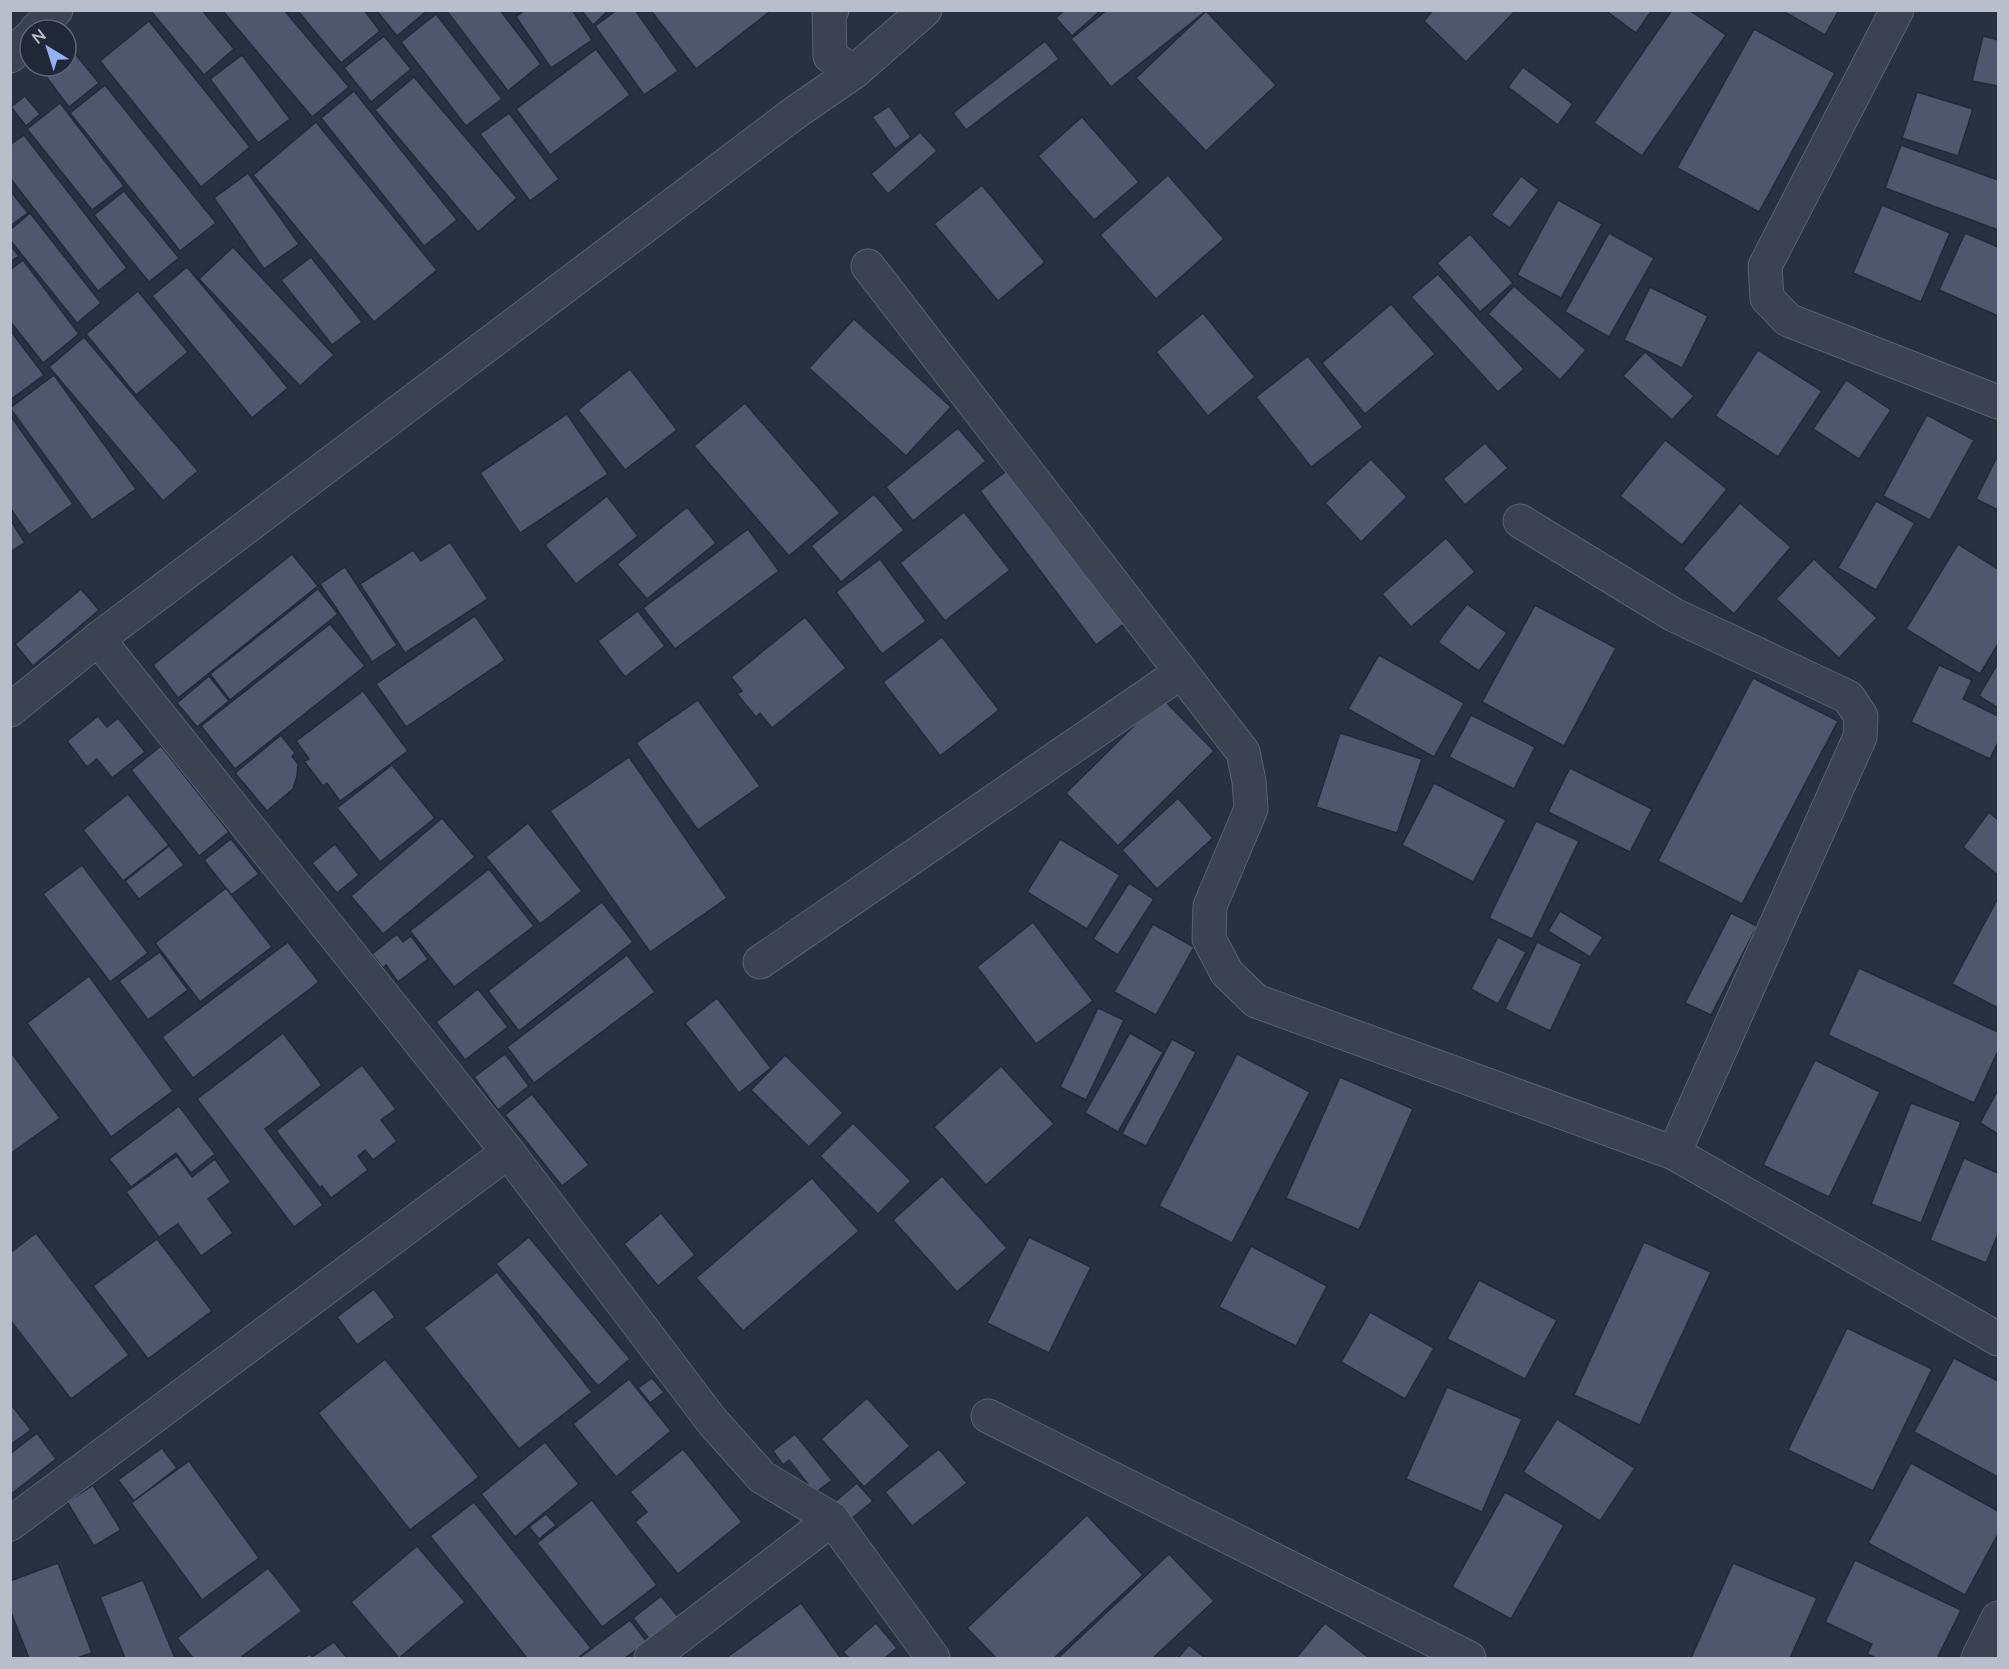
<svg xmlns="http://www.w3.org/2000/svg" width="2009" height="1669" font-family="Lato,sans-serif">
  <style>
    .building { fill: #4e576b; stroke: #222a39; stroke-width: 1.5 }
    .lines { fill: none; stroke-linecap: round; stroke-linejoin: round }
    .minor-casing { stroke: #5a616f; stroke-width: 35 }
    .minor { stroke: #3b4352; stroke-width: 33 }
  </style>
  <rect width="100%" height="100%" fill="#273142"/>
  <g class="building">
    <path d="M 150,10 L 202,10 L 234,49 L 204,75 Z"/>
    <path d="M 222,10 L 284,10 L 349,87 L 312,117 Z"/>
    <path d="M 297,10 L 364,10 L 380,31 L 341,63 Z"/>
    <path d="M 376,10 L 428,10 L 397,36 Z"/>
    <path d="M 446,10 L 500,10 L 541,64 L 508,91 Z"/>
    <path d="M 525,10 L 572,10 L 592,40 L 551,68 L 516,17 Z"/>
    <path d="M 581,10 L 609,10 L 593,25 Z"/>
    <path d="M 617,10 L 635,10 L 678,71 L 644,95 L 595,26 Z"/>
    <path d="M 654,10 L 772,10 L 696,69 L 652,12 Z"/>
    <path d="M 1065,10 L 1101,10 L 1072,36 L 1056,18 Z"/>
    <path d="M 1107,10 L 1205,10 L 1206,11 L 1111,87 L 1071,39 Z"/>
    <path d="M 1433,10 L 1516,10 L 1466,62 L 1424,21 Z"/>
    <path d="M 1605,10 L 1652,10 L 1636,33 Z"/>
    <path d="M 1672,10 L 1689,10 L 1726,35 L 1642,156 L 1594,123 Z"/>
    <path d="M 1781,10 L 1839,10 L 1825,35 Z"/>
    <path d="M 1206,11 L 1276,85 L 1206,151 L 1136,78 Z"/>
    <path d="M 436,14 L 502,99 L 466,126 L 401,42 Z"/>
    <path d="M 149,21 L 250,147 L 201,187 L 100,61 Z"/>
    <path d="M 1754,29 L 1835,73 L 1759,212 L 1677,168 Z"/>
    <path d="M 384,36 L 411,69 L 371,102 L 344,68 Z"/>
    <path d="M 1983,36 L 1998,40 L 1998,86 L 1972,81 Z"/>
    <path d="M 1045,41 L 1059,59 L 966,130 L 953,113 Z"/>
    <path d="M 596,49 L 630,95 L 550,155 L 516,109 Z"/>
    <path d="M 73,51 L 99,83 L 69,107 L 44,74 L 54,66 L 66,66 L 66,57 Z"/>
    <path d="M 242,55 L 290,119 L 258,143 L 210,79 Z"/>
    <path d="M 1523,67 L 1573,104 L 1558,125 L 1508,87 Z"/>
    <path d="M 414,77 L 517,198 L 478,232 L 375,110 Z"/>
    <path d="M 105,85 L 216,223 L 180,251 L 70,113 Z"/>
    <path d="M 354,91 L 457,220 L 424,246 L 321,118 Z"/>
    <path d="M 1917,92 L 1973,109 L 1958,156 L 1902,138 Z"/>
    <path d="M 25,96 L 40,114 L 26,126 L 11,107 Z"/>
    <path d="M 60,103 L 124,186 L 92,210 L 27,129 Z"/>
    <path d="M 889,106 L 911,137 L 895,149 L 872,117 Z"/>
    <path d="M 509,113 L 559,179 L 530,201 L 480,134 Z"/>
    <path d="M 1082,117 L 1139,182 L 1094,220 L 1038,156 Z"/>
    <path d="M 316,122 L 437,270 L 374,322 L 253,175 Z"/>
    <path d="M 920,132 L 937,151 L 888,194 L 871,174 Z"/>
    <path d="M 24,135 L 127,268 L 98,291 L 10,178 L 10,145 Z"/>
    <path d="M 1901,145 L 1998,180 L 1998,230 L 1885,188 Z"/>
    <path d="M 248,173 L 299,244 L 264,269 L 214,198 Z"/>
    <path d="M 1168,175 L 1224,239 L 1156,299 L 1100,235 Z"/>
    <path d="M 1521,176 L 1539,190 L 1510,228 L 1491,215 Z"/>
    <path d="M 982,185 L 1045,262 L 998,301 L 934,224 Z"/>
    <path d="M 10,190 L 28,213 L 10,226 Z"/>
    <path d="M 124,191 L 179,258 L 149,282 L 94,215 Z"/>
    <path d="M 1558,200 L 1602,224 L 1561,298 L 1517,275 Z"/>
    <path d="M 1882,205 L 1950,233 L 1921,302 L 1853,273 Z"/>
    <path d="M 30,213 L 101,303 L 77,323 L 10,240 L 10,230 Z"/>
    <path d="M 1609,233 L 1654,258 L 1609,337 L 1565,312 Z"/>
    <path d="M 1965,233 L 1998,247 L 1998,316 L 1939,290 Z"/>
    <path d="M 1470,234 L 1513,283 L 1480,312 L 1437,263 Z"/>
    <path d="M 10,245 L 19,256 L 10,262 Z"/>
    <path d="M 233,247 L 334,355 L 300,386 L 199,279 Z"/>
    <path d="M 311,257 L 362,322 L 332,345 L 281,280 Z"/>
    <path d="M 23,260 L 79,334 L 43,363 L 10,321 L 10,270 Z"/>
    <path d="M 187,267 L 288,388 L 252,418 L 152,296 Z"/>
    <path d="M 1438,274 L 1524,369 L 1498,392 L 1411,297 Z"/>
    <path d="M 1514,286 L 1586,350 L 1560,380 L 1488,314 Z"/>
    <path d="M 1650,287 L 1708,316 L 1682,368 L 1624,340 Z"/>
    <path d="M 138,291 L 188,352 L 136,395 L 86,334 Z"/>
    <path d="M 1391,304 L 1435,354 L 1365,414 L 1322,363 Z"/>
    <path d="M 1203,313 L 1255,377 L 1208,416 L 1156,352 Z"/>
    <path d="M 854,319 L 951,407 L 906,456 L 809,368 Z"/>
    <path d="M 10,330 L 44,375 L 10,400 Z"/>
    <path d="M 84,337 L 198,471 L 163,501 L 49,367 Z"/>
    <path d="M 1758,350 L 1822,391 L 1778,457 L 1715,416 Z"/>
    <path d="M 1645,352 L 1694,396 L 1672,420 L 1623,376 Z"/>
    <path d="M 1308,356 L 1363,427 L 1311,467 L 1256,397 Z"/>
    <path d="M 630,369 L 677,430 L 625,470 L 578,410 Z"/>
    <path d="M 54,375 L 136,489 L 92,520 L 10,408 Z"/>
    <path d="M 1846,380 L 1891,410 L 1859,459 L 1813,429 Z"/>
    <path d="M 745,403 L 840,513 L 789,556 L 694,446 Z"/>
    <path d="M 567,414 L 608,474 L 520,533 L 480,473 Z"/>
    <path d="M 10,415 L 73,504 L 29,535 L 10,508 Z"/>
    <path d="M 1927,415 L 1974,440 L 1930,520 L 1883,496 Z"/>
    <path d="M 958,428 L 986,461 L 913,521 L 886,487 Z"/>
    <path d="M 1665,440 L 1727,489 L 1682,545 L 1620,496 Z"/>
    <path d="M 1485,443 L 1508,468 L 1465,505 L 1443,479 Z"/>
    <path d="M 1997,457 L 1998,458 L 1998,510 L 1976,499 Z"/>
    <path d="M 1371,459 L 1407,497 L 1361,542 L 1325,503 Z"/>
    <path d="M 1017,463 L 1134,616 L 1096,645 L 980,491 Z"/>
    <path d="M 874,494 L 904,530 L 841,582 L 811,546 Z"/>
    <path d="M 607,496 L 638,536 L 576,584 L 545,545 Z"/>
    <path d="M 1876,501 L 1915,523 L 1876,590 L 1838,568 Z"/>
    <path d="M 1740,503 L 1791,547 L 1734,614 L 1683,569 Z"/>
    <path d="M 687,507 L 716,543 L 647,599 L 617,564 Z"/>
    <path d="M 964,512 L 1010,570 L 945,621 L 900,563 Z"/>
    <path d="M 10,519 L 25,543 L 10,552 Z"/>
    <path d="M 748,529 L 779,571 L 675,649 L 643,608 Z"/>
    <path d="M 1446,538 L 1475,572 L 1411,627 L 1382,594 Z"/>
    <path d="M 450,542 L 488,599 L 405,653 L 360,584 L 413,550 L 421,561 Z"/>
    <path d="M 1958,544 L 1998,569 L 1998,644 L 1980,674 L 1906,629 Z"/>
    <path d="M 292,554 L 318,586 L 178,698 L 153,665 Z"/>
    <path d="M 880,559 L 926,621 L 882,654 L 836,592 Z"/>
    <path d="M 1814,559 L 1877,618 L 1839,658 L 1776,599 Z"/>
    <path d="M 345,567 L 397,645 L 372,662 L 320,584 Z"/>
    <path d="M 81,589 L 99,610 L 33,666 L 15,644 Z"/>
    <path d="M 318,589 L 338,614 L 230,700 L 210,674 Z"/>
    <path d="M 1467,604 L 1507,633 L 1479,671 L 1438,642 Z"/>
    <path d="M 1535,605 L 1616,648 L 1564,746 L 1482,702 Z"/>
    <path d="M 638,611 L 665,646 L 625,677 L 598,641 Z"/>
    <path d="M 475,616 L 505,660 L 406,727 L 376,684 Z"/>
    <path d="M 805,617 L 846,668 L 772,728 L 760,713 L 756,717 L 737,694 L 742,691 L 731,677 Z"/>
    <path d="M 330,624 L 365,666 L 235,769 L 201,726 Z"/>
    <path d="M 942,637 L 999,710 L 940,756 L 883,682 Z"/>
    <path d="M 1379,655 L 1464,703 L 1434,757 L 1348,709 Z"/>
    <path d="M 1998,663 L 1998,708 L 1979,696 Z"/>
    <path d="M 1939,665 L 1972,680 L 1963,699 L 1998,716 L 1998,742 L 1990,759 L 1911,722 Z"/>
    <path d="M 209,676 L 229,701 L 197,727 L 177,703 Z"/>
    <path d="M 1753,678 L 1838,721 L 1742,904 L 1658,861 Z"/>
    <path d="M 363,691 L 408,751 L 340,801 L 327,783 L 323,786 L 304,761 L 309,759 L 296,741 Z"/>
    <path d="M 1162,698 L 1214,751 L 1118,846 L 1066,793 Z"/>
    <path d="M 698,700 L 760,786 L 698,830 L 636,743 Z"/>
    <path d="M 1471,715 L 1535,747 L 1514,789 L 1449,757 Z"/>
    <path d="M 98,716 L 107,727 L 118,718 L 145,752 L 112,778 L 97,759 L 87,767 L 67,741 Z"/>
    <path d="M 1340,733 L 1422,759 L 1397,833 L 1316,807 Z"/>
    <path d="M 281,735 L 295,753 L 292,756 L 298,764 L 297,776 L 293,789 L 267,811 L 235,773 Z"/>
    <path d="M 161,746 L 229,832 L 199,856 L 131,770 Z"/>
    <path d="M 629,757 L 727,898 L 650,952 L 550,811 Z"/>
    <path d="M 392,765 L 435,818 L 380,862 L 337,808 Z"/>
    <path d="M 1570,768 L 1652,809 L 1630,852 L 1548,812 Z"/>
    <path d="M 1434,783 L 1506,820 L 1473,882 L 1402,845 Z"/>
    <path d="M 128,794 L 169,845 L 123,881 L 83,830 Z"/>
    <path d="M 1178,798 L 1213,838 L 1157,889 L 1122,850 Z"/>
    <path d="M 1989,812 L 1998,820 L 1998,875 L 1963,847 Z"/>
    <path d="M 442,818 L 475,857 L 383,934 L 351,896 Z"/>
    <path d="M 1536,821 L 1579,841 L 1532,939 L 1489,918 Z"/>
    <path d="M 528,823 L 582,891 L 540,924 L 486,857 Z"/>
    <path d="M 231,839 L 259,874 L 231,895 L 204,860 Z"/>
    <path d="M 1060,839 L 1120,875 L 1087,929 L 1027,892 Z"/>
    <path d="M 335,844 L 359,875 L 337,893 L 312,863 Z"/>
    <path d="M 169,846 L 184,865 L 139,899 L 125,881 Z"/>
    <path d="M 82,865 L 148,953 L 110,982 L 43,894 Z"/>
    <path d="M 489,869 L 534,926 L 454,987 L 410,931 Z"/>
    <path d="M 1129,883 L 1154,899 L 1118,955 L 1093,939 Z"/>
    <path d="M 226,888 L 272,947 L 200,1002 L 155,943 Z"/>
    <path d="M 1998,898 L 1998,1008 L 1952,984 Z"/>
    <path d="M 602,902 L 633,942 L 519,1031 L 488,991 Z"/>
    <path d="M 1560,911 L 1603,937 L 1590,957 L 1548,931 Z"/>
    <path d="M 1731,913 L 1757,926 L 1711,1015 L 1685,1003 Z"/>
    <path d="M 1033,922 L 1093,1001 L 1036,1044 L 977,967 Z"/>
    <path d="M 1153,924 L 1194,947 L 1156,1015 L 1114,992 Z"/>
    <path d="M 397,934 L 403,942 L 411,936 L 428,959 L 398,982 L 386,965 L 383,968 L 372,954 Z"/>
    <path d="M 1498,937 L 1526,952 L 1498,1004 L 1471,989 Z"/>
    <path d="M 288,942 L 319,982 L 193,1078 L 162,1037 Z"/>
    <path d="M 1537,942 L 1582,964 L 1550,1031 L 1505,1009 Z"/>
    <path d="M 160,952 L 188,990 L 148,1020 L 119,981 Z"/>
    <path d="M 627,955 L 655,992 L 534,1083 L 507,1047 Z"/>
    <path d="M 1859,968 L 1998,1032 L 1998,1051 L 1974,1103 L 1828,1035 Z"/>
    <path d="M 89,976 L 173,1091 L 111,1137 L 27,1023 Z"/>
    <path d="M 478,989 L 508,1027 L 465,1060 L 436,1022 Z"/>
    <path d="M 717,998 L 771,1068 L 739,1093 L 685,1023 Z"/>
    <path d="M 1098,1008 L 1124,1020 L 1086,1100 L 1060,1087 Z"/>
    <path d="M 283,1033 L 322,1085 L 265,1129 L 323,1205 L 294,1227 L 197,1099 Z"/>
    <path d="M 1130,1033 L 1163,1052 L 1118,1132 L 1085,1113 Z"/>
    <path d="M 1172,1039 L 1196,1052 L 1146,1146 L 1122,1134 Z"/>
    <path d="M 10,1051 L 60,1118 L 10,1154 Z"/>
    <path d="M 505,1054 L 529,1086 L 498,1110 L 474,1077 Z"/>
    <path d="M 1237,1054 L 1310,1092 L 1232,1243 L 1159,1206 Z"/>
    <path d="M 785,1055 L 843,1113 L 809,1147 L 751,1090 Z"/>
    <path d="M 1815,1060 L 1880,1092 L 1829,1197 L 1763,1165 Z"/>
    <path d="M 362,1065 L 396,1109 L 381,1120 L 397,1141 L 373,1160 L 365,1150 L 358,1156 L 368,1170 L 331,1198 L 322,1186 L 320,1188 L 276,1131 Z"/>
    <path d="M 1001,1066 L 1054,1124 L 986,1185 L 934,1127 Z"/>
    <path d="M 1340,1077 L 1413,1109 L 1359,1230 L 1286,1198 Z"/>
    <path d="M 1998,1090 L 1998,1134 L 1980,1123 Z"/>
    <path d="M 532,1094 L 589,1165 L 562,1186 L 505,1115 Z"/>
    <path d="M 1911,1103 L 1961,1122 L 1921,1223 L 1871,1204 Z"/>
    <path d="M 179,1106 L 215,1154 L 191,1173 L 176,1153 L 131,1187 L 109,1159 Z"/>
    <path d="M 853,1123 L 911,1181 L 878,1214 L 820,1156 Z"/>
    <path d="M 177,1156 L 192,1177 L 215,1159 L 231,1182 L 208,1199 L 233,1233 L 201,1256 L 178,1224 L 159,1237 L 126,1192 Z"/>
    <path d="M 1964,1158 L 1998,1173 L 1998,1234 L 1986,1263 L 1930,1240 Z"/>
    <path d="M 942,1176 L 1007,1248 L 957,1292 L 893,1220 Z"/>
    <path d="M 812,1178 L 859,1231 L 743,1331 L 696,1278 Z"/>
    <path d="M 661,1213 L 695,1255 L 658,1286 L 624,1244 Z"/>
    <path d="M 36,1233 L 129,1355 L 71,1399 L 10,1320 L 10,1253 Z"/>
    <path d="M 529,1237 L 630,1359 L 598,1386 L 496,1264 Z"/>
    <path d="M 1029,1237 L 1091,1267 L 1049,1353 L 987,1323 Z"/>
    <path d="M 157,1239 L 212,1311 L 148,1359 L 93,1286 Z"/>
    <path d="M 1644,1242 L 1711,1272 L 1640,1425 L 1574,1395 Z"/>
    <path d="M 1251,1246 L 1327,1286 L 1296,1346 L 1219,1307 Z"/>
    <path d="M 497,1272 L 592,1392 L 519,1449 L 424,1328 Z"/>
    <path d="M 1479,1280 L 1557,1320 L 1525,1379 L 1447,1339 Z"/>
    <path d="M 374,1289 L 395,1317 L 357,1345 L 337,1317 Z"/>
    <path d="M 1370,1312 L 1434,1348 L 1405,1399 L 1341,1362 Z"/>
    <path d="M 1847,1328 L 1932,1369 L 1873,1491 L 1788,1450 Z"/>
    <path d="M 1954,1358 L 1998,1381 L 1998,1477 L 1914,1432 Z"/>
    <path d="M 385,1359 L 479,1477 L 410,1530 L 318,1413 Z"/>
    <path d="M 652,1378 L 664,1392 L 650,1403 L 638,1388 Z"/>
    <path d="M 629,1379 L 671,1431 L 616,1477 L 573,1424 Z"/>
    <path d="M 1447,1387 L 1522,1419 L 1482,1512 L 1406,1479 Z"/>
    <path d="M 867,1398 L 910,1446 L 864,1487 L 821,1439 Z"/>
    <path d="M 10,1403 L 31,1430 L 10,1445 Z"/>
    <path d="M 1557,1419 L 1635,1468 L 1600,1521 L 1523,1472 Z"/>
    <path d="M 37,1433 L 56,1459 L 10,1495 L 10,1454 Z"/>
    <path d="M 795,1434 L 832,1480 L 815,1493 L 789,1460 L 783,1465 L 773,1451 Z"/>
    <path d="M 545,1442 L 579,1484 L 515,1537 L 481,1494 Z"/>
    <path d="M 162,1448 L 177,1468 L 134,1501 L 118,1480 Z"/>
    <path d="M 683,1449 L 742,1522 L 678,1574 L 635,1522 L 647,1512 L 630,1492 Z"/>
    <path d="M 939,1449 L 967,1483 L 912,1526 L 885,1492 Z"/>
    <path d="M 189,1461 L 259,1558 L 202,1600 L 131,1503 Z"/>
    <path d="M 1911,1463 L 1998,1511 L 1998,1534 L 1965,1595 L 1868,1543 Z"/>
    <path d="M 857,1483 L 873,1501 L 845,1524 L 830,1506 Z"/>
    <path d="M 93,1485 L 121,1530 L 94,1546 L 67,1502 Z"/>
    <path d="M 1505,1492 L 1564,1525 L 1511,1619 L 1452,1587 Z"/>
    <path d="M 592,1500 L 657,1585 L 602,1627 L 537,1543 Z"/>
    <path d="M 474,1502 L 591,1648 L 578,1658 L 527,1658 L 430,1536 Z"/>
    <path d="M 546,1514 L 556,1525 L 539,1539 L 529,1527 Z"/>
    <path d="M 1087,1515 L 1143,1575 L 1054,1658 L 996,1658 L 967,1628 Z"/>
    <path d="M 417,1546 L 465,1602 L 399,1658 L 351,1602 Z"/>
    <path d="M 1169,1554 L 1214,1601 L 1153,1658 L 1058,1658 Z"/>
    <path d="M 1855,1560 L 1961,1610 L 1937,1658 L 1876,1658 L 1867,1654 L 1872,1644 L 1825,1622 Z"/>
    <path d="M 58,1563 L 92,1653 L 77,1658 L 29,1658 L 10,1610 L 10,1581 Z"/>
    <path d="M 1733,1563 L 1817,1598 L 1790,1658 L 1691,1658 Z"/>
    <path d="M 268,1568 L 302,1611 L 240,1658 L 193,1658 L 177,1638 Z"/>
    <path d="M 143,1580 L 175,1658 L 125,1658 L 100,1597 Z"/>
    <path d="M 661,1596 L 679,1618 L 650,1640 L 633,1618 Z"/>
    <path d="M 801,1603 L 841,1658 L 726,1658 Z"/>
    <path d="M 630,1620 L 647,1642 L 625,1658 L 579,1658 Z"/>
    <path d="M 876,1623 L 897,1648 L 885,1658 L 849,1658 L 843,1652 Z"/>
    <path d="M 1325,1623 L 1369,1658 L 1296,1658 Z"/>
    <path d="M 334,1642 L 347,1658 L 303,1658 L 310,1654 L 312,1657 Z"/>
    <path d="M 1189,1645 L 1205,1658 L 1178,1658 Z"/>
  </g>
  <g class="lines">
    <defs>
      <g id="minor">
        <path d="M 832,10 L 829,12 L 830,56 L 854,72"/>
        <path d="M 1897,10 L 1765,266 L 1767,298 L 1788,320 L 1998,402"/>
        <path d="M 36,30 L 56,10"/>
        <path d="M 10,56 L 30,37"/>
        <path d="M 868,266 L 1243,752 L 1249,781 L 1251,809 L 1210,906 L 1209,939 L 1227,973 L 1256,1001 L 1674,1153 L 1998,1339"/>
        <path d="M 1520,521 L 1674,615 L 1848,697 L 1861,716 L 1860,737 L 1674,1153"/>
        <path d="M 98,639 L 508,1152 L 712,1421 L 762,1477 L 832,1519 L 933,1658"/>
        <path d="M 10,710 L 98,639 L 796,112 L 854,72 L 925,10"/>
        <path d="M 760,962 L 1180,673"/>
        <path d="M 988,1416 L 1469,1658"/>
        <path d="M 10,1524 L 508,1152"/>
        <path d="M 651,1658 L 832,1519"/>
        <path d="M 1978,1658 L 1998,1618"/>
      </g>
    </defs>
    <use href="#minor" class="minor-casing"/>
    <use href="#minor" class="minor"/>
  </g>
  <rect width="2009" height="1669" fill="none" stroke="#b9becc" stroke-width="24"/>
  <g transform="translate(48 48) rotate(322)"><circle r="28" fill="#202837" stroke="#5d6473" stroke-width="1.5"/>
  <path d="M0-4.5L10 22L0 15L-10 22Z" fill="#93b2f6"/>
  <text y="-9" font-size="16" font-weight="bold" text-anchor="middle" fill="#b9becc">N</text>
  </g>
</svg>
